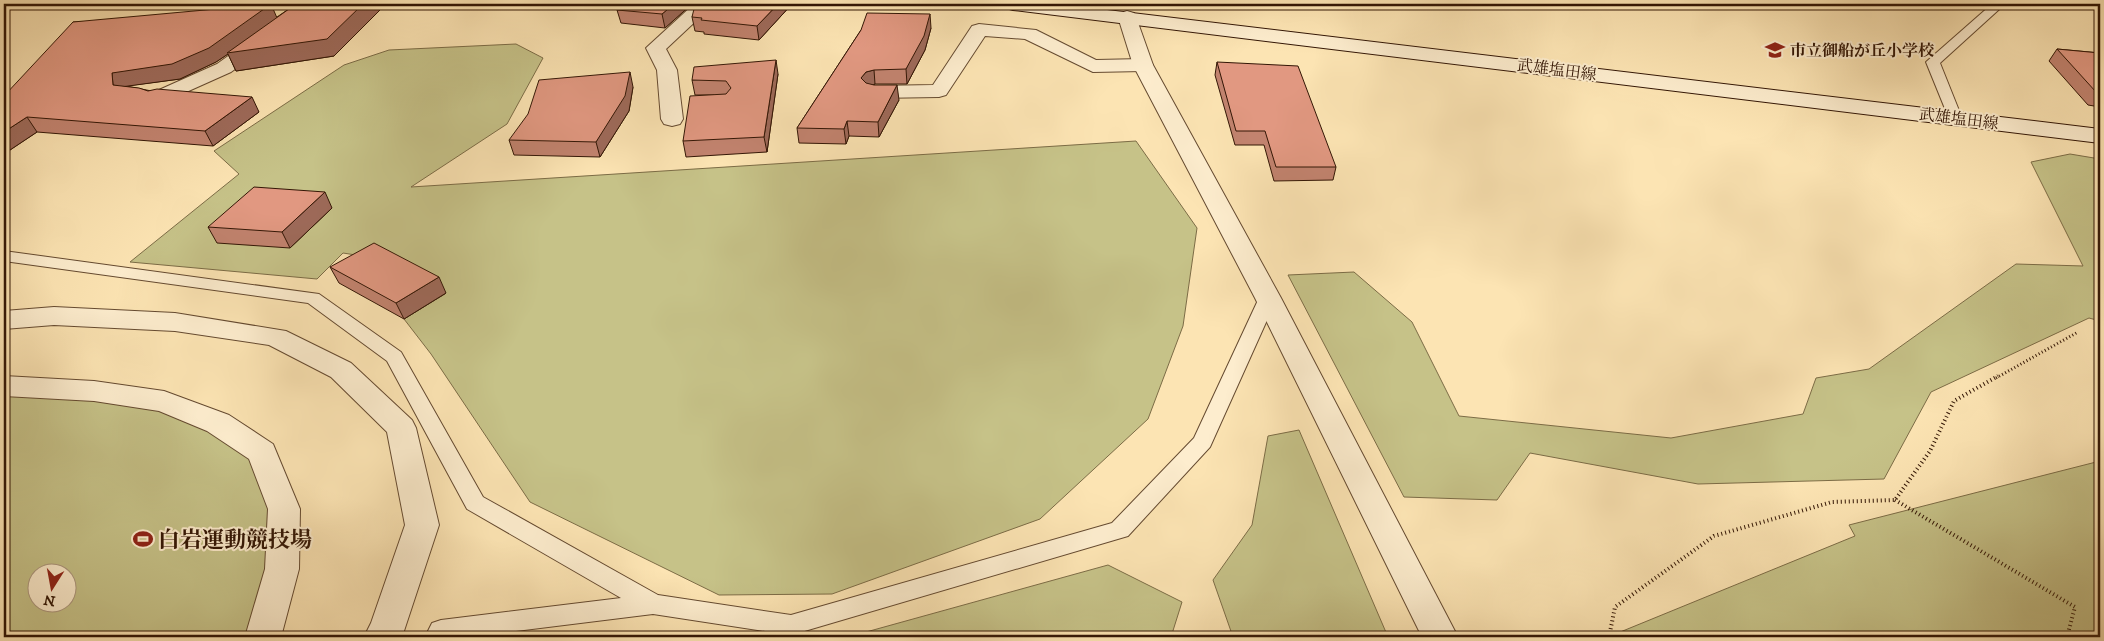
<svg xmlns="http://www.w3.org/2000/svg" width="2104" height="641" font-family="'IM FELL DW Pica','Noto Serif JP',serif">
  <style>
    .green { fill: #c6c288; stroke: #7c6c46; fill-rule: evenodd }
    .lines { fill: none; stroke-linecap: round; stroke-linejoin: round }
    .service-casing { stroke: #654a30; stroke-width: 2 }
    .pedestrian-casing { stroke: #654a30; stroke-width: 2 }
    .minor-casing { stroke: #654a30; stroke-width: 2 }
    .tertiary-casing { stroke: #654a30; stroke-width: 2 }
    .secondary-casing { stroke: #331605; stroke-width: 2 }
    .path-far1 { stroke: #331605; stroke-width: 3; stroke-dasharray: 1 2.5; stroke-linecap: butt }
    .path { stroke: #331605; stroke-width: 4; stroke-dasharray: 1 3; stroke-linecap: butt }
    .service { fill: #fdedce; fill-rule: evenodd }
    .pedestrian { fill: #fdedce; fill-rule: evenodd }
    .minor { fill: #fdedce; fill-rule: evenodd }
    .tertiary { fill: #fdedce; fill-rule: evenodd }
    .secondary { fill: #fdedce; fill-rule: evenodd }
    .wall { fill: #c2836f; stroke: #331605 }
    .shaded-wall { fill: #9e6a5a; stroke: #331605 }
    .building { fill: #e19881; stroke: #331605 }
    .labels { text-anchor: middle; stroke-width: 4; stroke-linejoin: round; paint-order: stroke }
    .far-poi-label { font-size: 16px; font-weight: bold; fill: #331605; stroke: #fdedce; text-anchor: start }
    .far-street-label { font-size: 16px; fill: #331605; stroke: #fdedce }
    .near-poi-label { font-size: 22px; font-weight: bold; fill: #331605; stroke: #fdedce; text-anchor: start }
  </style>
  <rect width="100%" height="100%" fill="#fce4b3"/>
  <filter id="stains"><feTurbulence type="fractalNoise" baseFrequency=".004" numOctaves="4"/><feColorMatrix values="0 0 0 0 .2 0 0 0 0 .09 0 0 0 0 .02 0 0 0 .5 -.17"/></filter>
  <radialGradient id="worn" r=".72"><stop offset=".6" stop-color="#630" stop-opacity="0"/><stop offset="1" stop-color="#630" stop-opacity=".3"/></radialGradient>
  <g class="green">
    <path d="M 516,44 L 543,58 L 507,124 L 411,187 L 1136,141 L 1197,228 L 1183,326 L 1148,419 L 1040,519 L 832,594 L 719,595 L 530,502 L 431,354 L 404,319 L 445,294 L 381,259 L 343,253 L 317,279 L 130,262 L 239,174 L 214,151 L 344,65 L 389,50 Z"/>
    <path d="M 2070,154 L 2100,159 L 2100,321 L 2089,318 L 1931,392 L 1884,479 L 1698,484 L 1530,453 L 1497,500 L 1404,497 L 1288,275 L 1354,272 L 1412,322 L 1459,416 L 1671,438 L 1803,414 L 1816,378 L 1869,369 L 2016,264 L 2083,266 L 2031,162 Z"/>
    <path d="M 4,386 L 14,386 L 164,401 L 262,452 L 282,569 L 263,637 L 4,637 ZM 38,574 L 68,574 L 68,604 L 38,604 Z"/>
    <path d="M 1299,430 L 1388,637 L 1233,637 L 1213,580 L 1252,525 L 1268,436 Z"/>
    <path d="M 2100,461 L 2100,637 L 1608,637 L 1855,536 L 1849,525 Z"/>
    <path d="M 1108,565 L 1182,602 L 1171,637 L 848,637 Z"/>
  </g>
  <g class="lines">
    <defs>
      <g id="service">
        <path d="M 1992,4 L 2005,4 L 1940,63 L 1962,118 L 1960,121 L 1950,121 L 1926,62 Z"/>
        <path d="M 4,251 L 319,294 L 401,352 L 483,497 L 658,595 L 791,615 L 1112,523 L 1194,438 L 1259,298 L 1262,294 L 1268,292 L 1274,294 L 1277,298 L 1210,447 L 1128,536 L 791,635 L 653,614 L 467,637 L 425,637 L 432,623 L 441,620 L 621,598 L 467,509 L 387,361 L 308,303 L 4,261 Z"/>
      </g>
      <g id="pedestrian">
        <path d="M 54,307 L 175,313 L 286,331 L 351,363 L 412,420 L 416,428 L 439,525 L 402,637 L 364,637 L 371,623 L 405,525 L 387,432 L 331,377 L 269,345 L 175,331 L 54,325 L 4,329 L 4,311 Z"/>
        <path d="M 4,376 L 94,381 L 164,391 L 229,415 L 273,444 L 300,509 L 299,569 L 281,637 L 245,637 L 265,569 L 268,509 L 249,459 L 207,431 L 159,411 L 94,401 L 4,396 Z"/>
      </g>
      <g id="minor">
        <path d="M 694,4 L 714,4 L 666,49 L 677,70 L 683,119 L 680,124 L 672,126 L 664,124 L 661,119 L 657,70 L 646,48 Z"/>
        <path d="M 979,24 L 1036,30 L 1096,60 L 1143,59 L 1150,61 L 1153,65 L 1150,69 L 1143,71 L 1093,72 L 1025,39 L 985,36 L 946,95 L 939,97 L 876,98 L 869,96 L 865,92 L 869,88 L 876,86 L 933,85 L 972,26 Z"/>
        <path d="M 263,34 L 270,36 L 273,40 L 270,44 L 231,72 L 164,102 L 157,104 L 150,102 L 146,98 L 150,94 L 217,64 L 256,36 Z"/>
      </g>
      <path id="tertiary" d="M 1127,11 L 1134,13 L 1136,17 L 1153,65 L 1281,298 L 1458,637 L 1422,637 L 1255,298 L 1133,65 L 1118,17 L 1120,13 Z"/>
      <path id="secondary" d="M 1004,4 L 1057,4 L 2100,129 L 2100,143 L 1013,10 L 1006,8 Z"/>
    </defs>
    <use href="#service" class="service-casing"/>
    <use href="#pedestrian" class="pedestrian-casing"/>
    <use href="#minor" class="minor-casing"/>
    <use href="#tertiary" class="tertiary-casing"/>
    <use href="#secondary" class="secondary-casing"/>
    <path class="path-far1" d="M 1996,378 L 2078,332"/>
    <g class="path">
      <path d="M 1895,500 L 2075,607 L 2067,637"/>
      <path d="M 1609,637 L 1615,607 L 1714,536 L 1832,502 L 1895,500 L 1930,451 L 1954,401 L 1998,376"/>
    </g>
    <use href="#service" class="service"/>
    <use href="#pedestrian" class="pedestrian"/>
    <use href="#minor" class="minor"/>
    <use href="#tertiary" class="tertiary"/>
    <use href="#secondary" class="secondary"/>
  </g>
  <g class="wall">
    <path d="M 296,4 L 386,4 L 334,56 L 236,71 L 228,54 L 216,62 L 180,79 L 126,86 L 259,112 L 213,146 L 37,132 L 4,154 L 73,22 L 277,17 Z"/>
    <path d="M 624,4 L 692,4 L 665,28 L 621,23 L 617,10 Z"/>
    <path d="M 699,4 L 792,4 L 759,40 L 704,34 L 704,32 L 695,31 L 692,17 Z"/>
    <path d="M 931,28 L 925,50 L 907,84 L 875,84 L 873,85 L 899,100 L 879,137 L 849,136 L 846,144 L 799,143 L 797,128 L 861,30 Z"/>
    <path d="M 2057,49 L 2100,53 L 2100,107 L 2088,105 L 2049,61 Z"/>
    <path d="M 1217,62 L 1336,167 L 1333,180 L 1274,181 L 1264,145 L 1235,145 L 1215,75 Z"/>
    <path d="M 778,74 L 767,152 L 686,157 L 683,141 L 714,95 L 695,95 L 692,80 Z"/>
    <path d="M 633,87 L 629,111 L 600,157 L 514,155 L 509,140 Z"/>
    <path d="M 332,208 L 290,248 L 217,243 L 208,227 Z"/>
    <path d="M 330,267 L 446,293 L 404,319 L 339,283 Z"/>
  </g>
  <g class="shaded-wall">
    <path d="M 271,4 L 277,18 L 363,4 L 386,4 L 334,56 L 236,71 L 228,54 L 216,62 L 180,79 L 121,87 L 113,85 L 112,73 Z"/>
    <path d="M 674,4 L 692,4 L 665,28 L 662,14 Z"/>
    <path d="M 778,4 L 792,4 L 759,40 L 757,26 Z"/>
    <path d="M 930,14 L 931,28 L 925,50 L 907,84 L 906,69 Z"/>
    <path d="M 776,60 L 778,74 L 767,152 L 764,137 Z"/>
    <path d="M 874,70 L 875,84 L 868,87 L 861,78 L 866,72 Z"/>
    <path d="M 630,72 L 633,87 L 629,111 L 600,157 L 596,142 Z"/>
    <path d="M 897,85 L 899,100 L 879,137 L 878,122 Z"/>
    <path d="M 252,97 L 259,112 L 213,146 L 205,131 Z"/>
    <path d="M 27,117 L 37,132 L 4,154 L 4,132 Z"/>
    <path d="M 847,121 L 849,136 L 846,144 L 844,129 Z"/>
    <path d="M 325,192 L 332,208 L 290,248 L 282,232 Z"/>
    <path d="M 439,277 L 446,293 L 404,319 L 396,303 Z"/>
  </g>
  <g class="building">
    <path d="M 271,4 L 209,48 L 172,64 L 112,73 L 113,85 L 139,88 L 148,91 L 157,89 L 252,97 L 205,131 L 27,117 L 4,132 L 4,96 L 73,22 Z"/>
    <path d="M 296,4 L 363,4 L 327,39 L 227,53 Z"/>
    <path d="M 624,4 L 674,4 L 662,14 L 617,10 Z"/>
    <path d="M 699,4 L 778,4 L 757,26 L 701,20 L 702,18 L 692,17 L 694,9 Z"/>
    <path d="M 867,13 L 930,14 L 924,36 L 906,69 L 874,70 L 866,72 L 861,78 L 866,83 L 874,85 L 897,85 L 878,122 L 847,121 L 844,129 L 797,128 L 861,30 Z"/>
    <path d="M 2057,49 L 2100,53 L 2100,93 L 2096,92 Z"/>
    <path d="M 776,60 L 764,137 L 683,141 L 690,96 L 726,94 L 731,88 L 726,81 L 692,80 L 694,67 Z"/>
    <path d="M 1217,62 L 1298,66 L 1336,167 L 1276,167 L 1265,131 L 1236,131 Z"/>
    <path d="M 630,72 L 625,96 L 596,142 L 509,140 L 528,114 L 539,80 Z"/>
    <path d="M 254,187 L 325,192 L 282,232 L 208,227 Z"/>
    <path d="M 374,243 L 439,277 L 396,303 L 330,267 Z"/>
  </g>
  <defs>
    <symbol id="school-bare" viewBox="-9 -9 18 18"><path d="M0-5L7-2L0 1L-7-2ZM-4 1L0 2.5L4 1V4Q0 6-4 4Z" fill="#8f2418" stroke="#fdedce" stroke-width="2.5" paint-order="stroke"/></symbol>
    <symbol id="stadium-bare" viewBox="-9 -9 18 18"><path d="M0-5a6.5 5 0 1 0 0 10a6.5 5 0 1 0 0-10ZM-3.5-1.8h7v3.6h-7Z" fill="#8f2418" stroke="#fdedce" stroke-width="2.5" paint-order="stroke"/></symbol>
  </defs>
  <g fill-rule="evenodd">
    <use href="#school-bare" x="1761" y="36" width="28" height="28"/>
    <use href="#stadium-bare" x="129" y="525" width="28" height="28"/>
  </g>
  <g class="labels">
    <g class="far-poi-label">
      <text x="1790" y="56">市立御船が丘小学校</text>
    </g>
    <g class="far-street-label">
      <text transform="translate(1557 69) rotate(7)" y="6">武雄塩田線</text>
      <text transform="translate(1959 118) rotate(7)" y="6">武雄塩田線</text>
    </g>
    <g class="near-poi-label">
      <text x="158" y="547">白岩運動競技場</text>
    </g>
  </g>
  <rect width="2104" height="641" fill="none" stroke="#fce4b3" stroke-width="20"/>
  <rect x="5" y="5" width="2094" height="631" fill="none" stroke="#331605" stroke-width="2.5"/>
  <rect x="10" y="10" width="2084" height="621" fill="none" stroke="#331605"/>
  <g transform="translate(52 588) rotate(191)"><circle r="24" fill="#fdedce" stroke="#ac977e"/>
  <path d="M0-4L9 19L0 12L-9 19Z" fill="#8f2418"/>
  <text y="-8" font-size="14" font-weight="bold" text-anchor="middle" fill="#331605">N</text>
  </g>
  <rect width="100%" height="100%" filter="url(#stains)"/>
  <rect width="100%" height="100%" fill="url(#worn)"/>
</svg>
